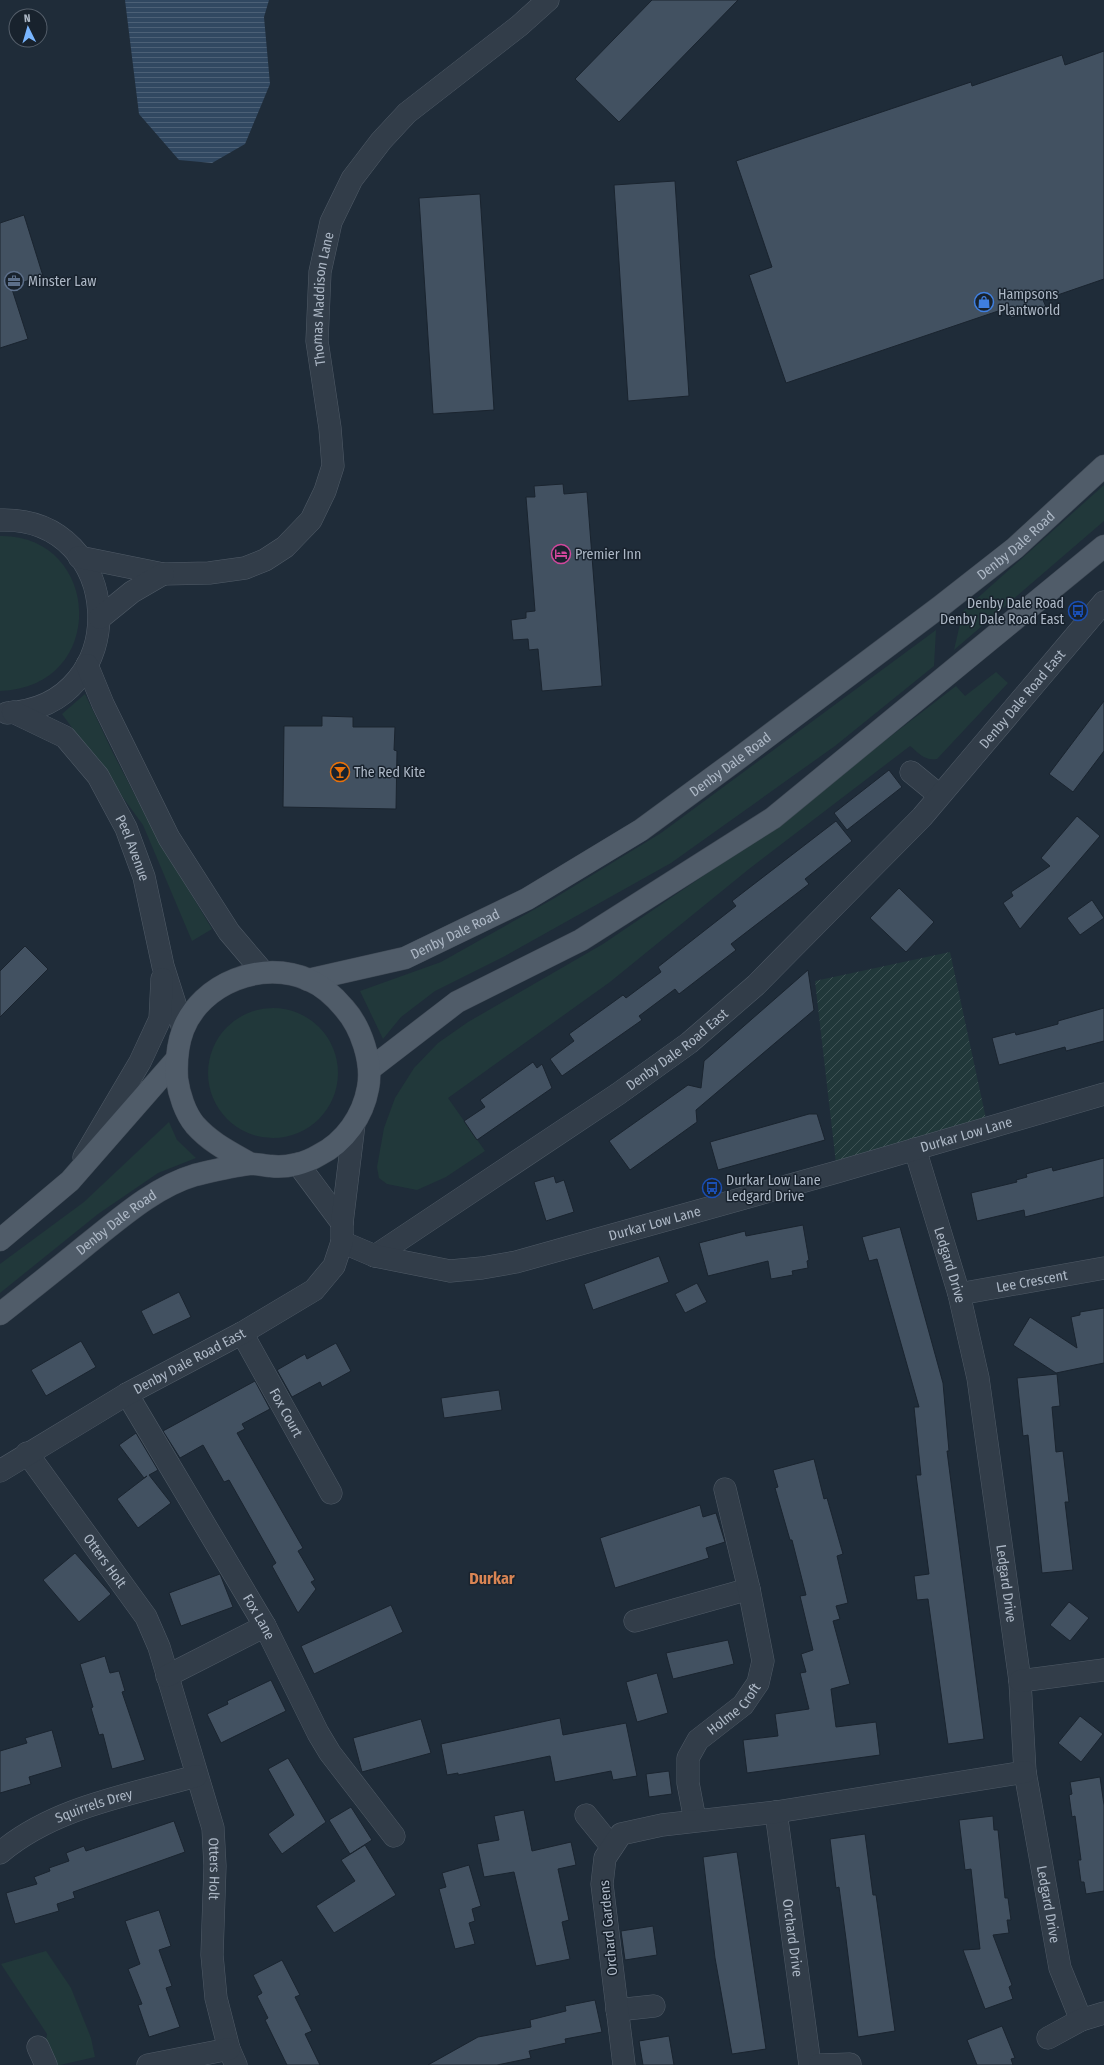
<svg xmlns="http://www.w3.org/2000/svg" width="1104" height="2065" font-family="'Fira Sans Condensed',sans-serif">
  <style>
    .grass { fill: #21383a }
    .garden { fill: url(#garden-furrows) }
    .water { fill: url(#water-rules) }
    .building { fill: #425161; stroke: #1a242f }
    .lines { fill: none; stroke-linecap: round; stroke-linejoin: round }
    .minor-casing { stroke: #505b67; stroke-width: 23 }
    .tertiary-casing { stroke: #505b67; stroke-width: 23 }
    .primary-casing { stroke: #3f4955; stroke-width: 23 }
    .minor { stroke: #323d49; stroke-width: 22 }
    .tertiary { stroke: #323d49; stroke-width: 22 }
    .primary { stroke: #505c69; stroke-width: 22 }
    .labels { text-anchor: middle; stroke-width: 3; stroke-linejoin: round; paint-order: stroke }
    .poi-label { font-size: 14px; fill: #adb8c6; stroke: #18222d; text-anchor: start }
    .street-label { font-size: 14px; fill: #adb8c6; stroke: #18222d }
    .quarter-label { font-size: 16px; font-weight: bold; fill: #d98554; stroke: #18222d }
  </style>
  <defs>
    <pattern id="garden-furrows" width="10" height="10" patternUnits="userSpaceOnUse"><rect width="10" height="10" fill="#21383a"/><path d="M-1 1l2-2M0 10L10 0M9 11l2-2" fill="none" stroke="#3f5355"/></pattern>
    <pattern id="water-rules" width="6" height="5" patternUnits="userSpaceOnUse"><rect width="6" height="5" fill="#314861"/><path d="M0 2.5h6" fill="none" stroke="#4c6076"/></pattern>
  </defs>
  <rect width="100%" height="100%" fill="#1f2c39"/>
  <g class="grass">
    <path d="M 1104,485 L 1104,521 L 954,650 L 963,611 Z"/>
    <path d="M 0,536 C 101,534 110,687 0,691 Z"/>
    <path d="M 936,630 L 934,666 L 835,746 L 671,863 L 505,956 L 435,991 L 401,1017 L 383,1039 L 360,991 L 441,962 L 553,899 L 661,833 Z"/>
    <path d="M 996,672 L 1008,683 L 937,759 C 924,761 919,753 910,746 L 749,869 L 610,982 L 448,1098 L 485,1151 L 446,1177 L 417,1190 L 387,1184 L 379,1178 L 377,1167 L 384,1128 L 395,1098 L 414,1068 L 438,1043 L 468,1022 L 603,944 L 753,842 L 956,686 L 965,696 Z"/>
    <path d="M 85,694 L 113,753 L 154,832 L 212,929 L 192,941 L 143,825 L 62,714 Z"/>
    <circle cx="273" cy="1073" r="65"/>
    <path d="M 169,1122 L 177,1140 L 196,1158 L 158,1173 L 98,1214 L 0,1293 L 0,1264 L 84,1202 Z"/>
    <path d="M 46,1951 L 71,1988 L 91,2038 L 95,2057 L 60,2065 L 46,2065 L 43,2059 L 47,2034 L 1,1964 Z"/>
  </g>
  <path class="garden" d="M 950,952 L 988,1128 L 837,1172 L 815,981 Z"/>
  <path class="water" d="M 125,0 L 269,0 L 264,17 L 270,84 L 245,144 L 212,163 L 179,160 L 139,114 Z"/>
  <g class="building">
    <path d="M 652,0 L 738,0 L 619,122 L 575,79 Z"/>
    <path d="M 1104,51 L 1104,279 L 1043,300 L 1046,307 L 1011,318 L 1007,308 L 786,383 L 749,275 L 772,267 L 736,161 L 971,82 L 972,86 L 1062,55 L 1065,65 Z"/>
    <path d="M 675,181 L 689,396 L 628,401 L 614,185 Z"/>
    <path d="M 480,194 L 494,410 L 433,414 L 419,198 Z"/>
    <path d="M 24,215 L 43,276 L 11,286 L 28,339 L 0,348 L 0,223 Z"/>
    <path d="M 563,484 L 564,494 L 587,492 L 602,686 L 542,691 L 538,649 L 529,650 L 528,639 L 513,640 L 511,620 L 526,618 L 526,612 L 535,611 L 526,497 L 535,497 L 534,486 Z"/>
    <path d="M 1104,701 L 1104,751 L 1073,792 L 1049,774 Z"/>
    <path d="M 322,716 L 353,717 L 353,727 L 395,727 L 394,750 L 397,751 L 396,809 L 283,807 L 284,726 L 322,726 Z"/>
    <path d="M 889,770 L 902,787 L 847,830 L 834,813 Z"/>
    <path d="M 1077,816 L 1100,836 L 1020,929 L 1003,903 L 1013,896 L 1011,892 L 1050,866 L 1041,858 Z"/>
    <path d="M 836,821 L 852,841 L 805,879 L 809,884 L 731,944 L 736,950 L 679,994 L 675,989 L 639,1016 L 642,1020 L 562,1076 L 550,1059 L 574,1041 L 569,1034 L 623,995 L 626,998 L 661,972 L 658,967 L 736,906 L 732,901 Z"/>
    <path d="M 899,888 L 934,922 L 906,952 L 870,918 Z"/>
    <path d="M 1092,900 L 1104,918 L 1080,935 L 1067,918 Z"/>
    <path d="M 25,946 L 48,969 L 0,1017 L 0,971 Z"/>
    <path d="M 808,970 L 814,1010 L 696,1110 L 697,1122 L 630,1170 L 609,1141 L 688,1085 L 701,1088 L 704,1061 Z"/>
    <path d="M 1104,1008 L 1104,1041 L 1066,1051 L 1065,1047 L 999,1065 L 992,1038 L 1015,1032 L 1016,1035 L 1036,1030 L 1058,1024 L 1058,1021 Z"/>
    <path d="M 533,1062 L 537,1068 L 542,1064 L 552,1088 L 477,1140 L 464,1121 L 485,1107 L 480,1100 Z"/>
    <path d="M 809,1114 L 817,1114 L 825,1140 L 718,1170 L 710,1142 Z"/>
    <path d="M 1104,1158 L 1104,1197 L 1025,1217 L 1024,1210 L 977,1221 L 971,1193 L 1017,1182 L 1016,1180 L 1027,1177 L 1026,1174 L 1052,1167 L 1053,1171 Z"/>
    <path d="M 554,1176 L 556,1183 L 564,1180 L 574,1212 L 546,1221 L 534,1182 Z"/>
    <path d="M 803,1225 L 809,1260 L 807,1261 L 808,1268 L 792,1271 L 793,1275 L 771,1279 L 768,1261 L 708,1276 L 699,1243 L 745,1231 L 746,1236 Z"/>
    <path d="M 900,1227 L 943,1383 L 949,1451 L 947,1451 L 984,1739 L 948,1744 L 928,1599 L 917,1600 L 914,1576 L 929,1574 L 916,1475 L 921,1475 L 914,1407 L 919,1407 L 877,1259 L 869,1261 L 862,1237 Z"/>
    <path d="M 659,1256 L 669,1282 L 593,1310 L 584,1284 Z"/>
    <path d="M 697,1283 L 707,1302 L 685,1313 L 675,1294 Z"/>
    <path d="M 179,1292 L 191,1317 L 153,1335 L 141,1311 Z"/>
    <path d="M 1104,1308 L 1104,1363 L 1056,1373 L 1013,1345 L 1030,1317 L 1077,1348 L 1071,1317 L 1080,1315 L 1080,1312 Z"/>
    <path d="M 81,1341 L 96,1367 L 46,1396 L 31,1370 Z"/>
    <path d="M 336,1343 L 351,1371 L 322,1387 L 320,1382 L 292,1397 L 277,1370 L 305,1354 L 307,1359 Z"/>
    <path d="M 1057,1374 L 1060,1406 L 1052,1407 L 1056,1452 L 1063,1451 L 1069,1502 L 1065,1502 L 1073,1570 L 1042,1573 L 1028,1435 L 1023,1436 L 1017,1378 Z"/>
    <path d="M 255,1381 L 270,1409 L 242,1424 L 245,1429 L 237,1433 L 303,1548 L 298,1551 L 315,1580 L 311,1582 L 316,1589 L 298,1613 L 272,1566 L 276,1563 L 229,1480 L 224,1482 L 203,1445 L 180,1458 L 163,1431 Z"/>
    <path d="M 499,1390 L 502,1410 L 444,1418 L 441,1398 Z"/>
    <path d="M 136,1433 L 158,1470 L 149,1475 L 171,1503 L 138,1528 L 117,1499 L 147,1476 L 144,1478 L 119,1445 Z"/>
    <path d="M 814,1459 L 824,1499 L 827,1498 L 843,1554 L 837,1556 L 848,1603 L 836,1606 L 840,1619 L 833,1621 L 850,1684 L 831,1689 L 836,1727 L 876,1722 L 880,1755 L 747,1773 L 743,1740 L 778,1736 L 775,1714 L 809,1709 L 800,1673 L 806,1672 L 801,1654 L 813,1650 L 800,1596 L 806,1595 L 792,1540 L 790,1540 L 775,1488 L 778,1487 L 773,1470 Z"/>
    <path d="M 700,1505 L 703,1517 L 716,1513 L 725,1542 L 706,1548 L 709,1558 L 615,1588 L 600,1538 Z"/>
    <path d="M 75,1553 L 111,1594 L 79,1622 L 43,1580 Z"/>
    <path d="M 220,1574 L 233,1607 L 181,1626 L 169,1593 Z"/>
    <path d="M 1069,1602 L 1089,1618 L 1070,1641 L 1050,1625 Z"/>
    <path d="M 391,1605 L 403,1632 L 314,1674 L 301,1646 Z"/>
    <path d="M 728,1640 L 734,1664 L 673,1679 L 666,1653 Z"/>
    <path d="M 105,1656 L 110,1673 L 119,1671 L 125,1691 L 122,1692 L 145,1760 L 112,1769 L 103,1734 L 99,1735 L 91,1708 L 93,1707 L 80,1664 Z"/>
    <path d="M 657,1673 L 668,1713 L 637,1722 L 626,1682 Z"/>
    <path d="M 271,1680 L 286,1711 L 221,1743 L 207,1714 L 228,1704 L 227,1701 Z"/>
    <path d="M 1080,1716 L 1103,1734 L 1081,1762 L 1058,1743 Z"/>
    <path d="M 560,1718 L 563,1735 L 626,1723 L 637,1776 L 613,1780 L 611,1771 L 555,1782 L 550,1756 L 458,1775 L 458,1773 L 447,1775 L 441,1744 Z"/>
    <path d="M 421,1719 L 431,1753 L 362,1772 L 353,1738 Z"/>
    <path d="M 52,1730 L 62,1767 L 29,1777 L 31,1784 L 0,1793 L 0,1751 L 27,1743 L 25,1738 Z"/>
    <path d="M 288,1758 L 326,1822 L 282,1854 L 268,1834 L 294,1815 L 268,1769 Z"/>
    <path d="M 669,1771 L 672,1794 L 649,1797 L 646,1774 Z"/>
    <path d="M 1100,1777 L 1104,1805 L 1104,1891 L 1086,1894 L 1084,1882 L 1081,1882 L 1078,1860 L 1081,1860 L 1075,1816 L 1072,1817 L 1069,1795 L 1072,1794 L 1070,1782 Z"/>
    <path d="M 351,1807 L 372,1840 L 350,1854 L 329,1820 Z"/>
    <path d="M 524,1810 L 532,1851 L 571,1842 L 576,1865 L 558,1869 L 569,1920 L 562,1922 L 570,1959 L 536,1966 L 514,1872 L 484,1877 L 477,1844 L 499,1840 L 494,1816 Z"/>
    <path d="M 993,1816 L 994,1830 L 998,1830 L 1005,1898 L 1008,1898 L 1011,1920 L 1007,1920 L 1009,1933 L 993,1935 L 1012,1985 L 1009,1987 L 1013,1999 L 985,2009 L 963,1950 L 980,1949 L 971,1869 L 965,1870 L 959,1820 Z"/>
    <path d="M 174,1821 L 185,1852 L 73,1892 L 75,1898 L 57,1904 L 59,1911 L 15,1924 L 6,1893 L 37,1884 L 34,1877 L 50,1871 L 49,1868 L 69,1861 L 66,1853 L 84,1846 L 86,1851 Z"/>
    <path d="M 865,1834 L 873,1895 L 876,1895 L 895,2031 L 858,2037 L 846,1939 L 839,1887 L 836,1888 L 830,1839 Z"/>
    <path d="M 365,1845 L 396,1895 L 334,1933 L 316,1906 L 355,1881 L 341,1860 Z"/>
    <path d="M 737,1852 L 766,2049 L 732,2054 L 715,1958 L 703,1857 Z"/>
    <path d="M 469,1865 L 481,1906 L 472,1909 L 475,1921 L 469,1923 L 475,1944 L 455,1949 L 439,1889 L 446,1887 L 442,1873 Z"/>
    <path d="M 159,1910 L 171,1946 L 159,1950 L 172,1986 L 166,1988 L 180,2027 L 149,2037 L 138,2005 L 142,2004 L 128,1969 L 140,1964 L 125,1921 Z"/>
    <path d="M 653,1926 L 657,1955 L 625,1960 L 621,1931 Z"/>
    <path d="M 282,1960 L 300,1995 L 295,1997 L 312,2031 L 305,2034 L 320,2065 L 287,2065 L 265,2020 L 268,2018 L 257,1996 L 262,1993 L 253,1975 Z"/>
    <path d="M 595,2000 L 602,2032 L 565,2039 L 566,2043 L 529,2051 L 531,2058 L 497,2065 L 428,2065 L 478,2037 L 531,2027 L 530,2020 L 566,2011 L 565,2006 Z"/>
    <path d="M 1002,2026 L 1015,2058 L 1011,2059 L 1013,2065 L 977,2065 L 967,2040 Z"/>
    <path d="M 669,2036 L 674,2065 L 643,2065 L 639,2041 Z"/>
  </g>
  <g class="lines">
    <defs>
      <g id="minor">
        <path d="M 911,772 L 939,795"/>
        <path id="s1" d="M 915,1149 L 959,1294 L 978,1378 L 1020,1681 L 1025,1772 L 1060,1968 L 1081,2020"/>
        <path id="s2" d="M 375,1256 L 618,1094 L 689,1043 L 756,985 L 922,817 L 1104,602"/>
        <path id="s3" d="M 959,1294 L 1104,1268"/>
        <path id="s4" d="M 242,1333 L 331,1493"/>
        <path id="s5" d="M 127,1394 L 265,1626 L 318,1733 L 330,1753 L 394,1836"/>
        <path id="s6" d="M 27,1453 L 146,1617 L 159,1647 L 213,1828 L 215,1866 L 212,1955 L 216,1998 L 229,2049 L 236,2065"/>
        <path d="M 635,1621 L 749,1589"/>
        <path d="M 167,1676 L 265,1626"/>
        <path d="M 1020,1681 L 1104,1670"/>
        <path id="s7" d="M 776,1812 L 810,2065"/>
        <path d="M 586,1815 L 612,1847"/>
        <path id="s8" d="M 695,1820 L 688,1783 L 688,1758 L 698,1740 L 743,1705 L 758,1683 L 763,1661 L 749,1589 L 725,1489"/>
        <path id="s9" d="M 0,1853 C 54,1807 130,1795 196,1776"/>
        <path d="M 617,2010 L 654,2006"/>
        <path d="M 1048,2038 L 1081,2020 L 1104,2013"/>
        <path d="M 38,2047 L 46,2065"/>
        <path d="M 148,2065 L 229,2049"/>
        <path d="M 624,2065 L 602,1884 L 605,1858 L 621,1834 L 662,1825 L 776,1812 L 1025,1772"/>
        <path d="M 820,2065 L 850,2064"/>
      </g>
      <g id="tertiary">
        <path d="M 0,520 C 126,516 135,706 7,713"/>
        <path id="s10" d="M 79,557 L 163,574 L 209,573 L 245,568 L 265,560 L 285,547 L 311,520 L 325,491 L 333,466 L 330,428 L 317,341 L 320,272 L 331,222 L 352,179 L 381,141 L 407,113 L 519,26 L 548,0"/>
        <path d="M 100,618 L 132,592 L 163,574"/>
        <path d="M 87,665 L 103,704 L 169,838 L 229,932 L 263,972"/>
        <path id="s11" d="M 13,712 L 65,737 L 98,776 L 126,828 L 144,877 L 163,966 L 183,1029"/>
        <path d="M 84,1157 L 140,1062 L 160,1019 L 162,979"/>
        <path d="M 298,1164 L 342,1223"/>
        <path id="s12" d="M 342,1242 L 375,1256 L 450,1271 L 482,1268 L 516,1262 L 837,1172 L 1104,1094"/>
        <path id="s13" d="M 0,1471 L 127,1394 L 242,1333 L 314,1290 L 334,1266 L 342,1242 L 342,1223 L 354,1124"/>
      </g>
      <g id="primary">
        <path id="s14" d="M 308,980 L 405,958 L 527,899 L 641,830 L 735,761 L 941,606 L 1015,548 L 1104,466"/>
        <path d="M 370,1069 L 457,1002 L 581,940 L 773,818 L 1104,546"/>
        <path d="M 0,1240 L 70,1181 L 175,1061"/>
        <path id="s15" d="M 0,1314 C 28,1292 57,1269 85,1246 C 118,1220 154,1187 195,1175 C 212,1171 231,1166 249,1164 C 256,1163 264,1166 271,1166 C 287,1168 306,1163 319,1155 C 345,1142 363,1116 368,1088 C 373,1062 361,1027 344,1008 C 334,996 323,986 309,980 C 263,959 201,983 183,1030 C 177,1046 176,1062 177,1079 C 179,1094 185,1113 195,1125 C 211,1143 230,1152 251,1164"/>
      </g>
    </defs>
    <use href="#minor" class="minor-casing"/>
    <use href="#tertiary" class="tertiary-casing"/>
    <use href="#primary" class="primary-casing"/>
    <use href="#minor" class="minor"/>
    <use href="#tertiary" class="tertiary"/>
    <use href="#primary" class="primary"/>
  </g>
  <defs>
    <symbol id="office-ring" viewBox="-11 -11 22 22"><circle r="9.5" fill="#18222d" stroke="#5c6f8a" stroke-width="1.5"/><path d="M-6-3h4V-5.5h4V-3h4V5H-6ZM-1-4.5V-3h2v-1.5ZM-6 0V1H6V0Z" fill="#5c6f8a"/></symbol>
    <symbol id="shop-ring" viewBox="-11 -11 22 22"><circle r="9.5" fill="#18222d" stroke="#3f7fe0" stroke-width="1.5"/><path d="M-5-2.5h2.3a2.7 3.5 0 0 1 5.4 0H5L5.5 6h-11ZM-1.5-2.5h3a1.5 2.3 0 0 0-3 0Z" fill="#3f7fe0"/></symbol>
    <symbol id="hotel-ring" viewBox="-11 -11 22 22"><circle r="9.5" fill="#18222d" stroke="#d1479c" stroke-width="1.5"/><path d="M-6-4.5h1.5V1H6V5H4.5V3h-9V5H-6ZM-4 0a1.8 1.8 0 1 1 3.6 0ZM.5 0V-2.5h3Q6-2.5 6 0Z" fill="#d1479c"/></symbol>
    <symbol id="bus-ring" viewBox="-11 -11 22 22"><circle r="9.5" fill="#18222d" stroke="#1a4fb4" stroke-width="1.5"/><path d="M-5-6H5V4H4V6H2V4H-2V6H-4V4H-5ZM-3.5-4V0h7V-4ZM-3.5 1.2v1.5H-2V1.2ZM2 1.2v1.5H3.5V1.2Z" fill="#1a4fb4"/></symbol>
    <symbol id="bar-ring" viewBox="-11 -11 22 22"><circle r="9.5" fill="#18222d" stroke="#e8710a" stroke-width="1.5"/><path d="M-6-5H6L.8 .8V4.5H3.5V6h-7V4.5H-.8V.8Z" fill="#e8710a"/></symbol>
  </defs>
  <g fill-rule="evenodd">
    <use href="#office-ring" x="3" y="270" width="22" height="22"/>
    <use href="#shop-ring" x="973" y="291" width="22" height="22"/>
    <use href="#hotel-ring" x="550" y="543" width="22" height="22"/>
    <use href="#bus-ring" x="1067" y="600" width="22" height="22"/>
    <use href="#bar-ring" x="329" y="761" width="22" height="22"/>
    <use href="#bus-ring" x="701" y="1177" width="22" height="22"/>
  </g>
  <g class="labels">
    <g class="poi-label">
      <text x="28" y="286">Minster Law</text>
      <text x="998" y="299">Hampsons<tspan x="998" dy="16">Plantworld</tspan></text>
      <text x="575" y="559">Premier Inn</text>
      <text x="1064" y="608" text-anchor="end">Denby Dale Road<tspan x="1064" dy="16">Denby Dale Road East</tspan></text>
      <text x="354" y="777">The Red Kite</text>
      <text x="726" y="1185">Durkar Low Lane<tspan x="726" dy="16">Ledgard Drive</tspan></text>
    </g>
    <g class="street-label">
      <text dy="5" stroke="none"><textPath href="#s10" startOffset="478">Thomas Maddison Lane</textPath></text>
      <text dy="5" stroke="none"><textPath href="#s14" startOffset="839">Denby Dale Road</textPath></text>
      <text dy="5" stroke="none"><textPath href="#s2" startOffset="859">Denby Dale Road East</textPath></text>
      <text dy="5" stroke="none"><textPath href="#s14" startOffset="479">Denby Dale Road</textPath></text>
      <text dy="5" stroke="none"><textPath href="#s11" startOffset="189">Peel Avenue</textPath></text>
      <text dy="5" stroke="none"><textPath href="#s14" startOffset="155">Denby Dale Road</textPath></text>
      <text dy="5" stroke="none"><textPath href="#s2" startOffset="366">Denby Dale Road East</textPath></text>
      <text dy="5" stroke="none"><textPath href="#s12" startOffset="647">Durkar Low Lane</textPath></text>
      <text dy="5" stroke="none"><textPath href="#s15" startOffset="148">Denby Dale Road</textPath></text>
      <text dy="5" stroke="none"><textPath href="#s12" startOffset="323">Durkar Low Lane</textPath></text>
      <text dy="5" stroke="none"><textPath href="#s1" startOffset="121">Ledgard Drive</textPath></text>
      <text dy="5" stroke="none"><textPath href="#s3" startOffset="74">Lee Crescent</textPath></text>
      <text dy="5" stroke="none"><textPath href="#s13" startOffset="219">Denby Dale Road East</textPath></text>
      <text dy="5" stroke="none"><textPath href="#s4" startOffset="91">Fox Court</textPath></text>
      <text dy="5" stroke="none"><textPath href="#s6" startOffset="133">Otters Holt</textPath></text>
      <text dy="5" stroke="none"><textPath href="#s1" startOffset="445">Ledgard Drive</textPath></text>
      <text dy="5" stroke="none"><textPath href="#s5" startOffset="259">Fox Lane</textPath></text>
      <text dy="5" stroke="none"><textPath href="#s8" startOffset="131">Holme Croft</textPath></text>
      <text dy="5" stroke="none"><textPath href="#s9" startOffset="106">Squirrels Drey</textPath></text>
      <text dy="5" stroke="none"><textPath href="#s6" startOffset="465">Otters Holt</textPath></text>
      <text dy="5" stroke="none"><textPath href="#s1" startOffset="769">Ledgard Drive</textPath></text>
      <text transform="translate(608 1928) rotate(-95)" y="5">Orchard Gardens</text>
      <text dy="5" stroke="none"><textPath href="#s7" startOffset="127">Orchard Drive</textPath></text>
    </g>
    <g class="quarter-label">
      <text x="492" y="1584">Durkar</text>
    </g>
  </g>
  <g transform="translate(28 28) rotate(355)"><circle r="19" fill="#18222d" stroke="#545e6a"/>
  <path d="M0-3L7 15L0 10L-7 15Z" fill="#79b5fe"/>
  <text y="-6" font-size="11" font-weight="bold" text-anchor="middle" fill="#adb8c6">N</text>
  </g>
</svg>
